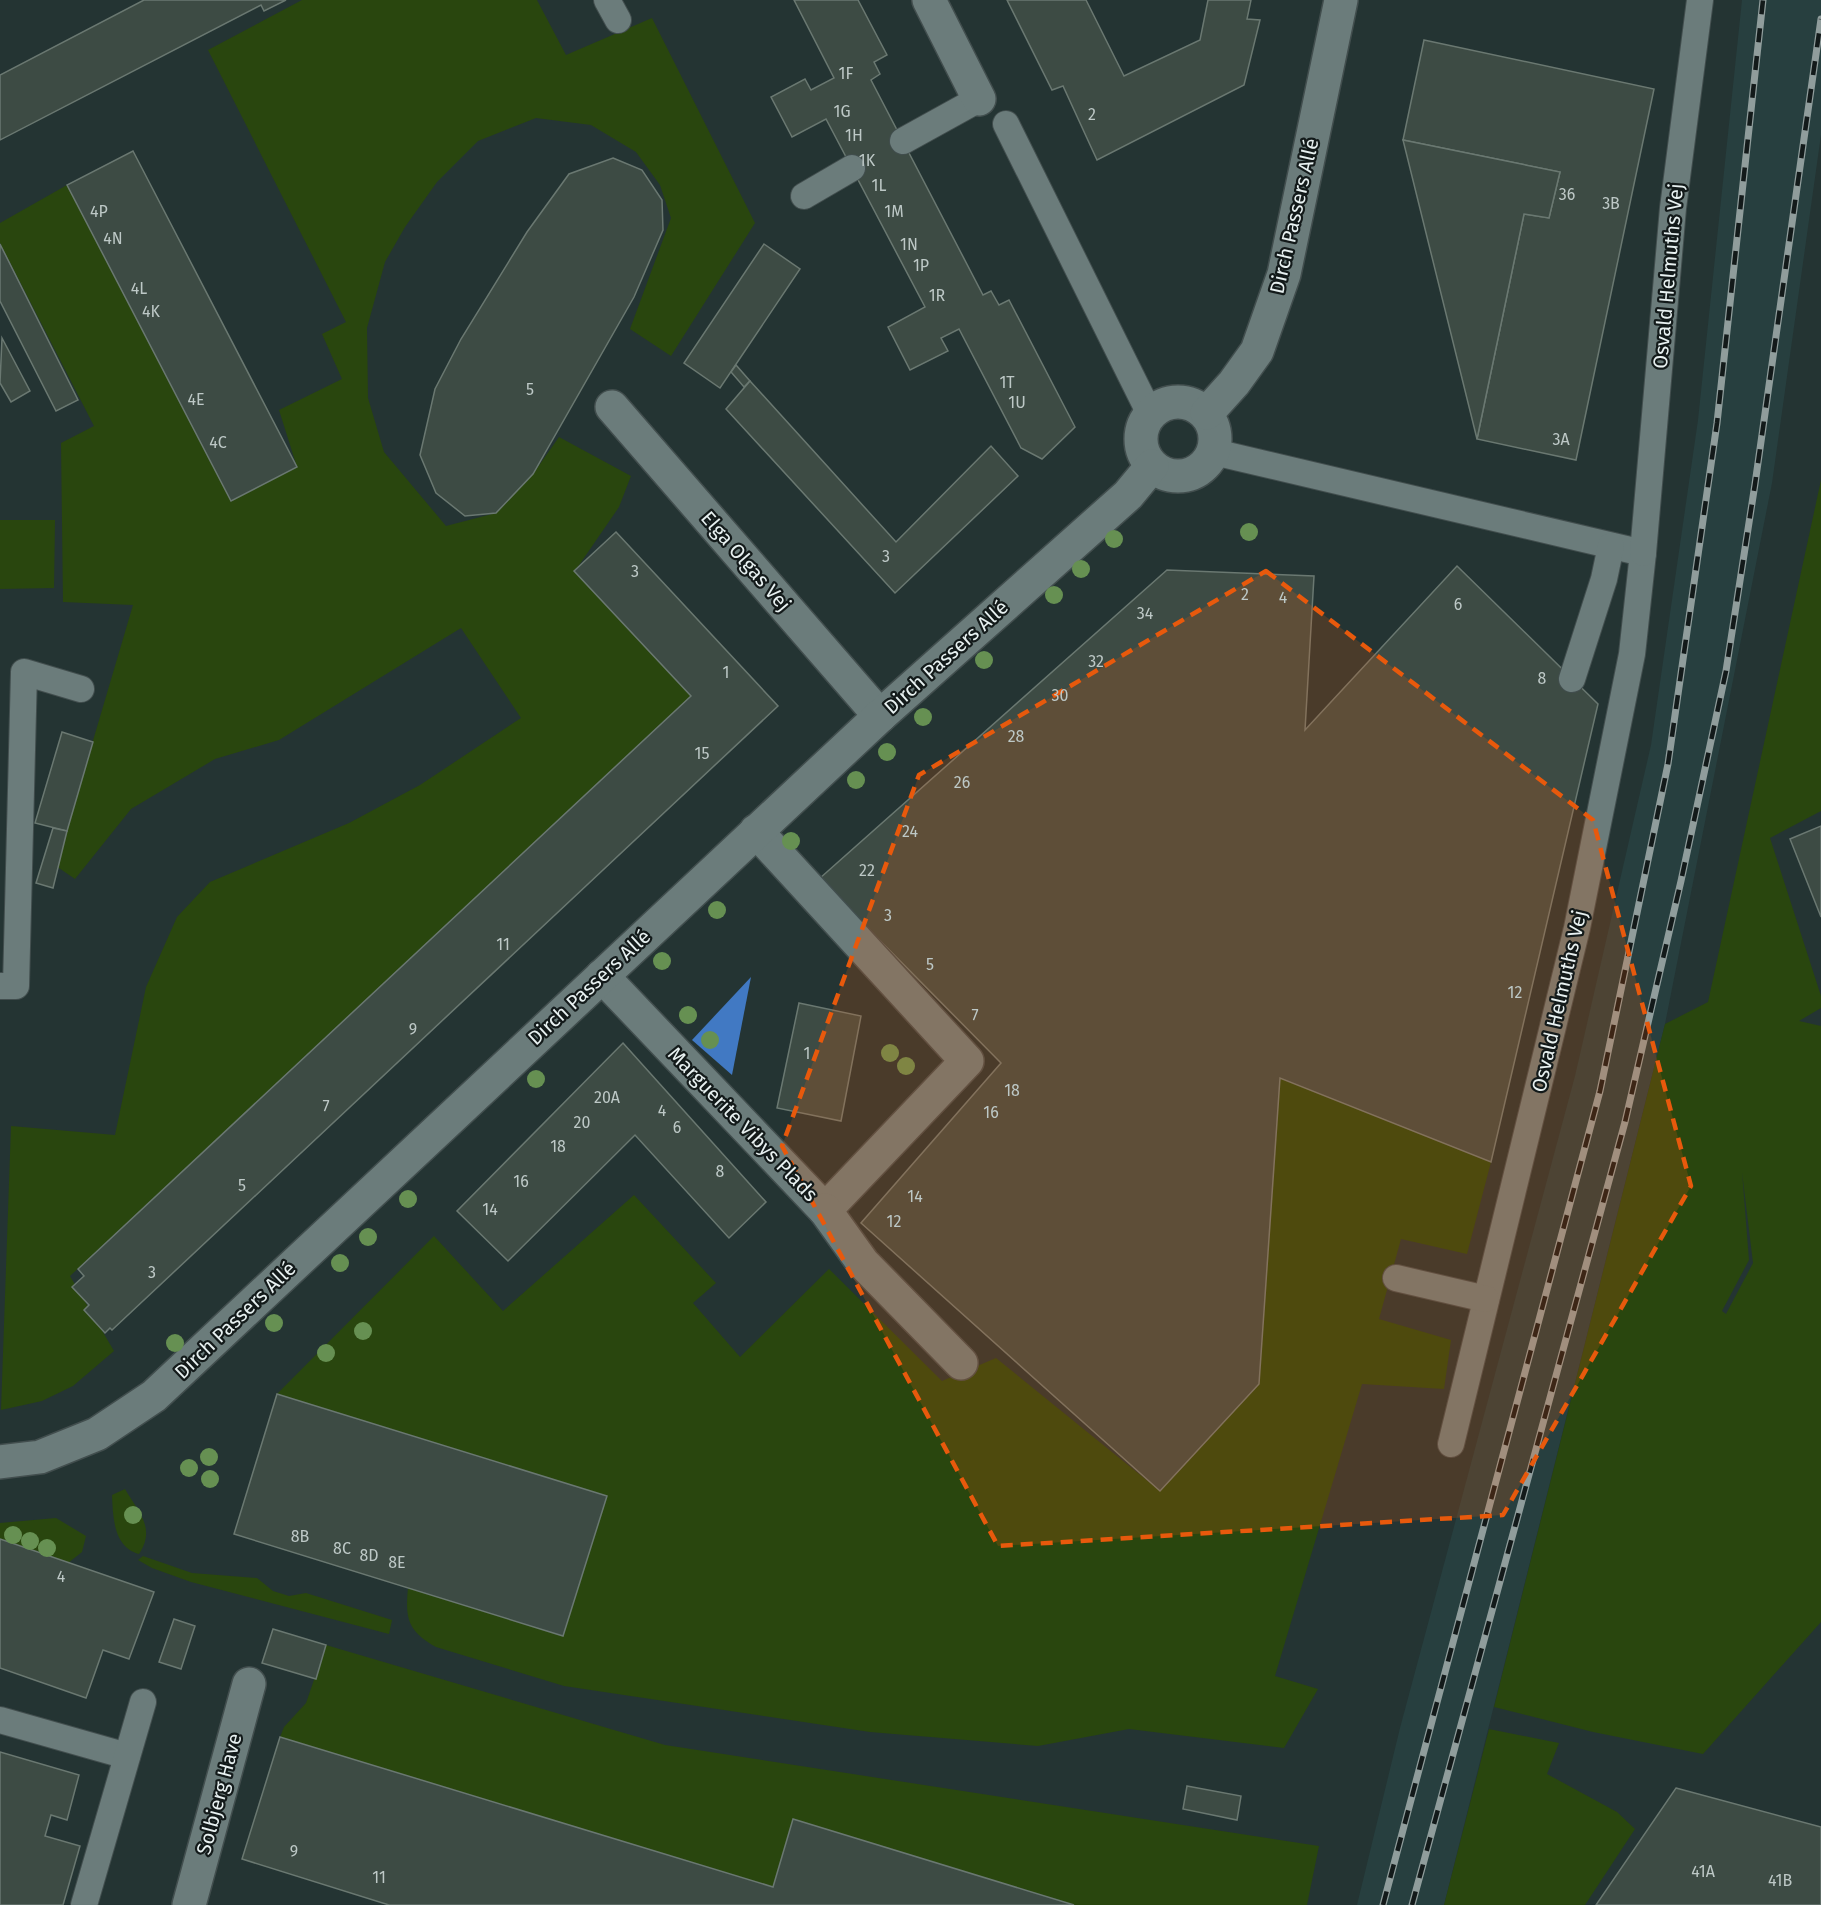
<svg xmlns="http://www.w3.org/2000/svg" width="1821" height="1905" font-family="'Fira Sans',sans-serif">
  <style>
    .built { fill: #273f3f }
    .green { fill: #29460e; fill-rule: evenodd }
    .water { fill: #4179c3 }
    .building { fill: #3d4b44; stroke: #6a7871; stroke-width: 1.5 }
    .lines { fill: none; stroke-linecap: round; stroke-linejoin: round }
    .lane-casing { stroke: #424e4e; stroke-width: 28 }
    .street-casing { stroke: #424e4e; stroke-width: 36 }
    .lane { stroke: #6b7c7b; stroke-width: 26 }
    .street { stroke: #6b7c7b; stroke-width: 33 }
    .rail-casing { stroke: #909d9c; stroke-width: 7 }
    .rail { stroke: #131a1a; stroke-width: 4.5; stroke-dasharray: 14; stroke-linecap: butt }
    .tree { fill: #669052 }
    .marked { fill: #e8590c; fill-opacity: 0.2; stroke: #e8590c; stroke-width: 4.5; stroke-dasharray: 12 8; stroke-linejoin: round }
    .labels { text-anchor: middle; stroke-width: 4.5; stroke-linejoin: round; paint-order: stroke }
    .number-label { font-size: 16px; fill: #bdc8c6 }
    .street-label { font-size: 20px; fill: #e8f1f1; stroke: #131a1a }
  </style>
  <rect width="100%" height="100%" fill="#243433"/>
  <path class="built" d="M 1742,0 L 1821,0 L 1821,135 L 1772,483 L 1665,1024 L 1444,1905 L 1357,1905 L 1400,1728 L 1575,1076 L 1651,745 L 1698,420 Z"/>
  <g class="green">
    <path d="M 302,0 L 537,0 L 566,55 L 652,18 L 755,223 L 671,356 L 630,329 L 671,218 L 660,185 L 636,152 L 591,125 L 536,118 L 478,141 L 437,182 L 405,227 L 385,262 L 367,328 L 368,398 L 384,452 L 446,526 L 496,513 L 533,474 L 559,437 L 631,476 L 619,507 L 575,571 L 691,696 L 70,1276 L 114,1351 L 73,1386 L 42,1401 L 1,1410 L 11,1126 L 115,1135 L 146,987 L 177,917 L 210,882 L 349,823 L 420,785 L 521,718 L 461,628 L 279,740 L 215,759 L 131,809 L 75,879 L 56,866 L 133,605 L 63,602 L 61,443 L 94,426 L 0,243 L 0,223 L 67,185 L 231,501 L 297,467 L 279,410 L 342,379 L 322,334 L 346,322 L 208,50 Z"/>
    <path d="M 1821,480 L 1821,811 L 1770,838 L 1821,996 L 1821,1008 L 1799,1021 L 1821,1026 L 1821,1622 L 1703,1754 L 1593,1732 L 1494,1707 L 1665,1024 L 1708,1002 ZM 1742,1172 L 1753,1263 L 1726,1314 L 1722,1311 L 1749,1260 Z"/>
    <path d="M 0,520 L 55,520 L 54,588 L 0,589 Z"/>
    <path d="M 1280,1078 L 1491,1162 L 1467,1254 L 1401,1239 L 1379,1319 L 1451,1340 L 1444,1389 L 1362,1384 L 1275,1676 L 1318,1689 L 1284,1748 L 1129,1729 L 1038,1746 L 870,1732 L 564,1686 L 436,1647 C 408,1631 405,1619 408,1588 L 563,1636 L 607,1496 L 277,1394 L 434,1236 L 503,1311 L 634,1195 L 716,1283 L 693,1303 L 740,1357 L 829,1269 L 942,1381 L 996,1358 L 1160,1491 L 1259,1384 Z"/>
    <path d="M 125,1489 C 139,1513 156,1528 139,1554 C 113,1547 113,1516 112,1495 Z"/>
    <path d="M 56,1518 L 86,1536 L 82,1552 L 68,1563 L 0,1539 L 0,1523 Z"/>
    <path d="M 143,1556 L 192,1573 L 257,1578 L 273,1591 L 289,1596 L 306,1593 L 392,1620 L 389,1634 L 191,1582 L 152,1568 L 138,1560 Z"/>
    <path d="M 326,1645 L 665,1745 L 1319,1846 L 1307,1905 L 1074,1905 L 793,1819 L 773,1887 L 280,1737 L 284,1727 L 306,1703 Z"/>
    <path d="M 1489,1729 L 1559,1743 L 1547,1774 L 1617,1812 L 1635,1829 L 1585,1905 L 1444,1905 Z"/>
  </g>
  <path class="water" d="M 751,977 L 732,1075 L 692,1040 Z"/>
  <g class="building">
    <path d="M 144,0 L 286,0 L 264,11 L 261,5 L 0,140 L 0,75 Z"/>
    <path d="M 794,0 L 858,0 L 887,55 L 874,62 L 880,74 L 871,80 L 983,295 L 991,291 L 999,305 L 1009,300 L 1075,427 L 1042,459 L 1021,448 L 959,329 L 941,338 L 948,351 L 910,370 L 888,327 L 925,307 L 826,119 L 792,137 L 771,97 L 805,79 L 811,90 L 834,78 Z"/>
    <path d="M 1007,0 L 1086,0 L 1124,76 L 1200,40 L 1208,0 L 1251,0 L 1247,19 L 1260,20 L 1244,85 L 1097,160 L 1063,86 L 1052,90 Z"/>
    <path d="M 1424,40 L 1654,89 L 1576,460 L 1477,439 L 1524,214 L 1549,218 L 1560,172 L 1403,140 Z"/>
    <path d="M 1403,140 L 1560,172 L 1549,218 L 1524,214 L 1477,439 Z"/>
    <path d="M 133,151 L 297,467 L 231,501 L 67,185 Z"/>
    <path d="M 613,158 L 642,170 L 662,200 L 663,230 L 634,297 L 533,474 L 496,513 L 465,516 L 436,493 L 420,455 L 435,389 L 461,339 L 527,232 L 569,174 Z"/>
    <path d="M 0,244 L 78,400 L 56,411 L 0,301 Z"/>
    <path d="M 764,244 L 800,269 L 720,388 L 684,363 Z"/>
    <path d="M 2,338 L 30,391 L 11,402 L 0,383 Z"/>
    <path d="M 736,365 L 750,381 L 744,387 L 731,372 Z"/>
    <path d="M 750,381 L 896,542 L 991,446 L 1018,476 L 895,593 L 726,409 Z"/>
    <path d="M 616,532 L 778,706 L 112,1330 L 110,1328 L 105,1333 L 84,1310 L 89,1305 L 72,1287 L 84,1276 L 78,1269 L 691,696 L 574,571 Z"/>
    <path d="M 1457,566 L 1598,704 L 1491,1162 L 1280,1078 L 1259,1384 L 1160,1491 L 861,1223 L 1001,1063 L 819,879 L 1167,570 L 1314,576 L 1305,730 Z"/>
    <path d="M 62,732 L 93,742 L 67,831 L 35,823 Z"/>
    <path d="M 1821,826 L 1821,917 L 1790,839 Z"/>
    <path d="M 53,828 L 67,831 L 53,888 L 36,883 Z"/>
    <path d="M 799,1003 L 861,1016 L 841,1121 L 777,1108 Z"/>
    <path d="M 623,1043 L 766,1202 L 729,1238 L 635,1135 L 508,1261 L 457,1211 Z"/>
    <path d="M 277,1394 L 607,1496 L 563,1636 L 234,1534 Z"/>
    <path d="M 0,1539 L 154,1592 L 129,1659 L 103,1650 L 86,1698 L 0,1668 Z"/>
    <path d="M 174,1619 L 195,1626 L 181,1669 L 159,1662 Z"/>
    <path d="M 273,1629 L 326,1645 L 316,1679 L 262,1663 Z"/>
    <path d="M 280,1737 L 773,1887 L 793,1819 L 1074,1905 L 389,1905 L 242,1859 Z"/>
    <path d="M 0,1752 L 79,1775 L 67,1820 L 51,1815 L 45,1836 L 80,1846 L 63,1905 L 0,1905 Z"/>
    <path d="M 1187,1786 L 1241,1796 L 1237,1820 L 1183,1809 Z"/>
    <path d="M 1676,1788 L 1821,1827 L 1821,1905 L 1596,1905 Z"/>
  </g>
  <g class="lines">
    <defs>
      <g id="lane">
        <path d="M 607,0 L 618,20"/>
        <path d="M 1006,124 L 1150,414"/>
        <path d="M 903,141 L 979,99"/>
        <path d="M 804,196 L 852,168"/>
        <path d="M 1214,452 L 1643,553 L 1632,654 L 1577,928 L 1451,1444"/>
        <path d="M 1643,553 L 1673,208 L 1700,0"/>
        <path d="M 1572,679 L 1604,579 L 1611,546"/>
        <path d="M 0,986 L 16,986 L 24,672 L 81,689"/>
        <path d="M 1396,1278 L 1486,1299"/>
        <path d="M 0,1720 L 127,1756"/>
        <path d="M 84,1905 L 143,1702"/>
      </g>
      <g id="street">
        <path d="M 929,0 L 979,99"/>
        <circle cx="1178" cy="439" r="37"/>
        <path d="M 612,407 L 880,716"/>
        <path d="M 1207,413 L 1234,383 L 1257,351 L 1284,274 L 1341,0"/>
        <path d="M 602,976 L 825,1210 L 967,1061 L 756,831"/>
        <path d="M 825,1210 L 863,1263 L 961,1363"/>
        <path d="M 0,1462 L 40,1457 L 97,1434 L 154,1396 L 880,716 L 1128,495 L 1152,466"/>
        <path d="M 189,1905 L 249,1684"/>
      </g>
    </defs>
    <use href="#lane" class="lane-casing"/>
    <use href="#street" class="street-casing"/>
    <use href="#lane" class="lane"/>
    <use href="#street" class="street"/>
    <defs>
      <g id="rail">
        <path d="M 1383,1905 L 1600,1091 L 1668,764 L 1717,423 L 1763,0"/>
        <path d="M 1412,1905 L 1625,1122 L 1681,881 L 1726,671 L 1755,484 L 1821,19"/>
      </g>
    </defs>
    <use href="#rail" class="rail-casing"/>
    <use href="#rail" class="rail"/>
  </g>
  <g class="tree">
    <circle cx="1249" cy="532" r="9"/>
    <circle cx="1114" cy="539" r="9"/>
    <circle cx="1081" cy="569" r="9"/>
    <circle cx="1054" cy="595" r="9"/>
    <circle cx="984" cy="660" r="9"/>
    <circle cx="923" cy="717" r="9"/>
    <circle cx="887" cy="752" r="9"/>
    <circle cx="856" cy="780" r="9"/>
    <circle cx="791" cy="841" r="9"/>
    <circle cx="717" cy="910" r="9"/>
    <circle cx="662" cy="961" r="9"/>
    <circle cx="688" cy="1015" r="9"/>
    <circle cx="710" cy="1040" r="9"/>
    <circle cx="890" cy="1053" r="9"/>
    <circle cx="906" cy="1066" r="9"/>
    <circle cx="536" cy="1079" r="9"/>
    <circle cx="408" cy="1199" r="9"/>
    <circle cx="368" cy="1237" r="9"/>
    <circle cx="340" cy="1263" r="9"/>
    <circle cx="274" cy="1323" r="9"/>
    <circle cx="363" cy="1331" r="9"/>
    <circle cx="175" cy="1343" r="9"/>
    <circle cx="326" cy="1353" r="9"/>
    <circle cx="209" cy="1457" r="9"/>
    <circle cx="189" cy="1468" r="9"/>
    <circle cx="210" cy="1479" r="9"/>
    <circle cx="133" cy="1515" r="9"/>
    <circle cx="13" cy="1535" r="9"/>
    <circle cx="30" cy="1541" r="9"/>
    <circle cx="47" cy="1548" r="9"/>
  </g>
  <path class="marked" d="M 1266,571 L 1593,820 L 1691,1186 L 1503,1515 L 998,1546 L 782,1146 L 919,775 Z"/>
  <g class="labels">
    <g class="number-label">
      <text x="846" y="79">1F</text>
      <text x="842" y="117">1G</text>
      <text x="1092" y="120">2</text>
      <text x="854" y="141">1H</text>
      <text x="867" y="166">1K</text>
      <text x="879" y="191">1L</text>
      <text x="1567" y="200">36</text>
      <text x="1611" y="209">3B</text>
      <text x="99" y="217">4P</text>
      <text x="894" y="217">1M</text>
      <text x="113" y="244">4N</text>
      <text x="909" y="250">1N</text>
      <text x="921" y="271">1P</text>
      <text x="139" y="294">4L</text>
      <text x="937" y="301">1R</text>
      <text x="151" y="317">4K</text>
      <text x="1007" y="388">1T</text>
      <text x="530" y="395">5</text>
      <text x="196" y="405">4E</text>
      <text x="1017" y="408">1U</text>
      <text x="1561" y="445">3A</text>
      <text x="218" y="448">4C</text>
      <text x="886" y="562">3</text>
      <text x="635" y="577">3</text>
      <text x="1245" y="600">2</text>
      <text x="1283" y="603">4</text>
      <text x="1458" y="610">6</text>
      <text x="1145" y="619">34</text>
      <text x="1096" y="667">32</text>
      <text x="726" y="678">1</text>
      <text x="1542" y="684">8</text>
      <text x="1060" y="701">30</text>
      <text x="1016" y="742">28</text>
      <text x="702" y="759">15</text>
      <text x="962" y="788">26</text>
      <text x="910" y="837">24</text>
      <text x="867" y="876">22</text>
      <text x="888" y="921">3</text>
      <text x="503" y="950">11</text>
      <text x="930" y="970">5</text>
      <text x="1515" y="998">12</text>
      <text x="975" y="1021">7</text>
      <text x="413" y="1035">9</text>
      <text x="807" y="1059">1</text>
      <text x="1012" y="1096">18</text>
      <text x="607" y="1103">20A</text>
      <text x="326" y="1112">7</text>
      <text x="662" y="1116">4</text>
      <text x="991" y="1118">16</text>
      <text x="582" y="1128">20</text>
      <text x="677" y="1133">6</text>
      <text x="558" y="1152">18</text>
      <text x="720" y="1177">8</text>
      <text x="521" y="1187">16</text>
      <text x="242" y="1191">5</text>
      <text x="915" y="1202">14</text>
      <text x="490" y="1215">14</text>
      <text x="894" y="1227">12</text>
      <text x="152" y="1278">3</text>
      <text x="300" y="1542">8B</text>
      <text x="342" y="1554">8C</text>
      <text x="369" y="1561">8D</text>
      <text x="397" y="1568">8E</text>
      <text x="61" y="1582">4</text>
      <text x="294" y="1857">9</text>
      <text x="1703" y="1877">41A</text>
      <text x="379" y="1883">11</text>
      <text x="1780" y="1886">41B</text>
    </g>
    <g class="street-label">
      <text transform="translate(1294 216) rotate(-77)" y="7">Dirch Passers Allé</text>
      <text transform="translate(1668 276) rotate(-85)" y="7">Osvald Helmuths Vej</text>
      <text transform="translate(746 561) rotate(49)" y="7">Elga Olgas Vej</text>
      <text transform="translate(946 657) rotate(-42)" y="7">Dirch Passers Allé</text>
      <text transform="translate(589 987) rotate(-43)" y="7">Dirch Passers Allé</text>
      <text transform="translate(1559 1001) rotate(-77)" y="7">Osvald Helmuths Vej</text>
      <text transform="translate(743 1124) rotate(46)" y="7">Marguerite Vibys Plads</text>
      <text transform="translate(235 1320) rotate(-44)" y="7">Dirch Passers Allé</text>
      <text transform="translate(219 1794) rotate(-75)" y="7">Solbjerg Have</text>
    </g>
  </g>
</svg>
